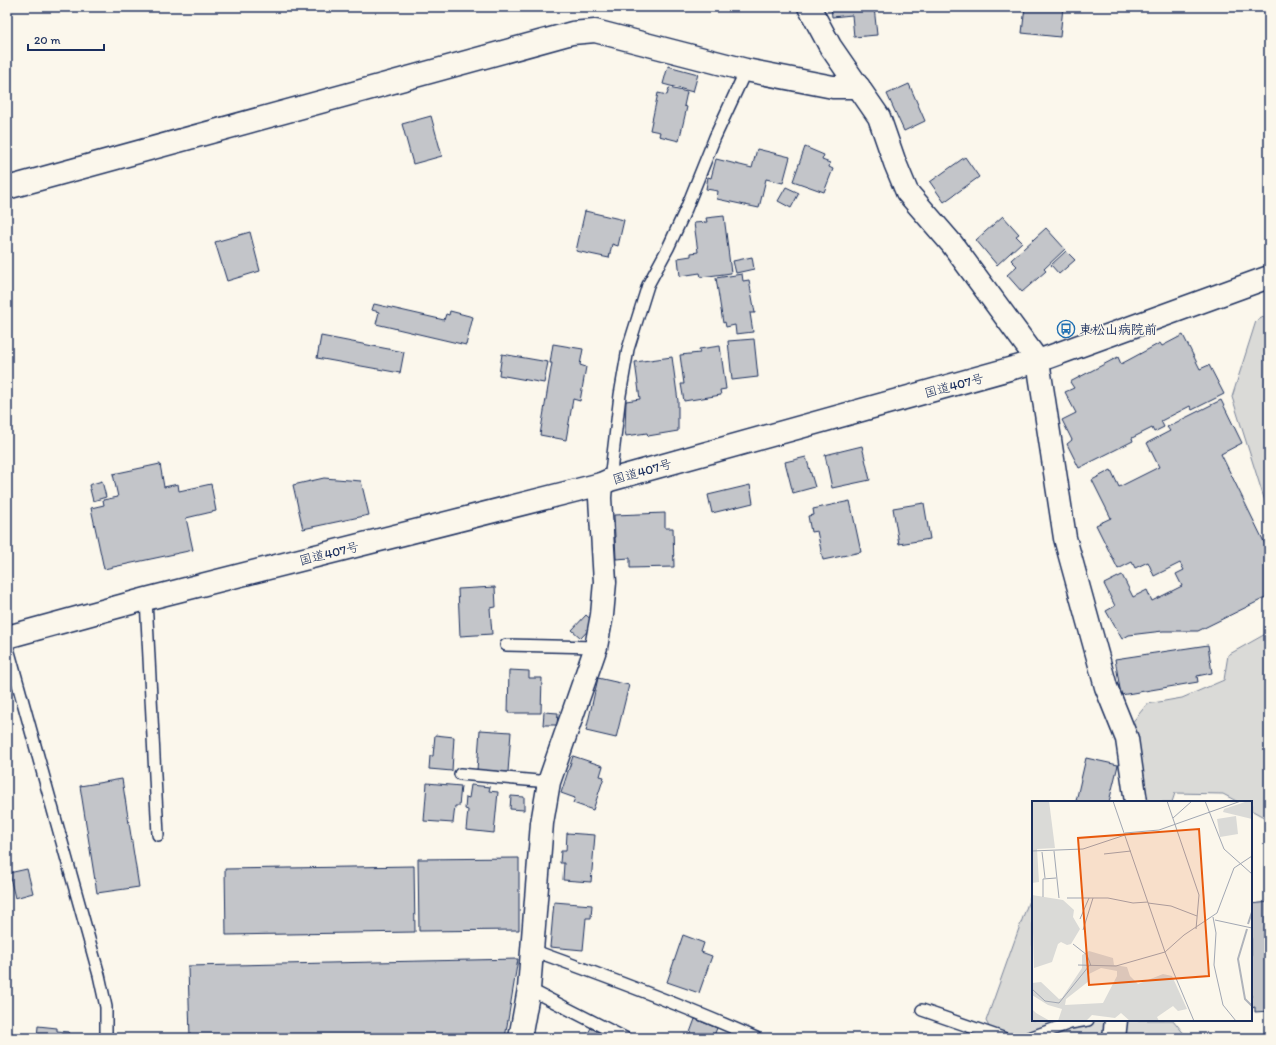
<svg xmlns="http://www.w3.org/2000/svg" width="1276" height="1045" font-family="Itim,'Klee One',sans-serif">
  <style>
    .green { fill: #dadad7; stroke: #7a849a }
    .building { fill: #c3c5c9; stroke: #1b2f5e }
    .lines { fill: none; stroke-linecap: round; stroke-linejoin: round }
    .service-casing { stroke: #1b2f5e; stroke-width: 14 }
    .minor-casing { stroke: #1b2f5e; stroke-width: 25 }
    .trunk-casing { stroke: #1b2f5e; stroke-width: 25 }
    .service { stroke: #fbf7ec; stroke-width: 11 }
    .minor { stroke: #fbf7ec; stroke-width: 22 }
    .trunk { stroke: #fbf7ec; stroke-width: 22 }
    .labels { text-anchor: middle; stroke-width: 3; stroke-linejoin: round; paint-order: stroke }
    .poi-label { font-size: 13px; font-weight: bold; fill: #1b2f5e; stroke: #fbf7ec; text-anchor: start }
    .street-label { font-size: 13px; fill: #1b2f5e; stroke: #fbf7ec }
    .inset-river { fill: none; stroke: #afb3bb; stroke-width: 2 }
    .inset-road { fill: none; stroke: #a1a7b3; stroke-width: 1 }
    .view { fill: #e8590c; fill-opacity: 0.15; stroke: #e8590c; stroke-width: 2 }
    .inset-edge { fill: none; stroke: #1b2f5e; stroke-width: 2 }
  </style>
  <rect width="100%" height="100%" fill="#fbf7ec"/>
  <filter id="ink" filterUnits="userSpaceOnUse"><feTurbulence type="fractalNoise" baseFrequency=".025" numOctaves="2"/><feDisplacementMap in="SourceGraphic" scale="8" xChannelSelector="R" yChannelSelector="G"/><feConvolveMatrix kernelMatrix="1 2 1 2 8 2 1 2 1" color-interpolation-filters="sRGB"/></filter>
  <g filter="url(#ink)">
    <g class="green">
      <path d="M 1269,314 L 1269,514 L 1232,397 L 1256,321 Z"/>
      <path d="M 1269,632 L 1269,820 L 1251,810 L 1251,802 L 1238,802 L 1223,794 L 1175,793 L 1172,802 L 1129,802 L 1131,724 L 1147,704 L 1182,698 L 1224,680 L 1228,655 Z"/>
      <path d="M 1033,889 L 1033,1020 L 1173,1020 L 1185,1035 L 1215,1038 L 995,1038 L 986,1021 Z"/>
    </g>
    <g class="building">
      <path d="M 823,7 L 874,7 L 877,35 L 854,37 L 852,15 L 832,17 L 831,7 Z"/>
      <path d="M 1025,7 L 1063,7 L 1060,37 L 1022,33 Z"/>
      <path d="M 668,66 L 698,74 L 693,92 L 663,84 Z"/>
      <path d="M 909,84 L 925,121 L 904,131 L 887,94 Z"/>
      <path d="M 669,88 L 687,92 L 684,106 L 687,107 L 679,141 L 659,136 L 660,132 L 650,130 L 658,93 L 667,95 Z"/>
      <path d="M 431,116 L 442,156 L 413,164 L 402,124 Z"/>
      <path d="M 805,147 L 824,155 L 822,160 L 830,163 L 829,167 L 833,169 L 824,192 L 793,181 Z"/>
      <path d="M 757,149 L 790,157 L 783,183 L 766,179 L 759,208 L 717,199 L 718,191 L 706,189 L 708,177 L 711,178 L 716,159 L 752,168 Z"/>
      <path d="M 965,157 L 979,177 L 944,202 L 930,182 Z"/>
      <path d="M 786,187 L 799,193 L 791,208 L 778,201 Z"/>
      <path d="M 585,211 L 624,220 L 618,246 L 612,244 L 609,258 L 576,251 Z"/>
      <path d="M 724,216 L 731,273 L 701,277 L 700,273 L 680,276 L 678,258 L 691,256 L 691,253 L 698,252 L 694,223 L 707,222 L 706,218 Z"/>
      <path d="M 1003,216 L 1019,234 L 1016,236 L 1022,242 L 997,265 L 976,240 Z"/>
      <path d="M 1046,228 L 1065,249 L 1044,269 L 1046,271 L 1022,292 L 1007,275 L 1017,266 L 1011,260 Z"/>
      <path d="M 250,232 L 260,271 L 227,281 L 215,242 Z"/>
      <path d="M 1066,251 L 1075,260 L 1059,274 L 1051,265 Z"/>
      <path d="M 752,257 L 754,269 L 736,273 L 733,261 Z"/>
      <path d="M 742,274 L 743,281 L 749,280 L 755,313 L 750,313 L 753,332 L 736,334 L 735,325 L 726,327 L 725,322 L 723,323 L 716,278 Z"/>
      <path d="M 374,304 L 444,320 L 446,314 L 449,315 L 450,311 L 473,317 L 466,345 L 376,324 L 379,312 L 372,310 Z"/>
      <path d="M 1183,335 L 1200,369 L 1209,365 L 1224,394 L 1192,410 L 1190,406 L 1161,421 L 1164,427 L 1154,432 L 1152,428 L 1132,438 L 1133,441 L 1079,468 L 1067,444 L 1072,440 L 1062,420 L 1076,413 L 1065,392 L 1074,388 L 1070,382 L 1118,357 L 1121,364 L 1160,343 L 1162,346 Z"/>
      <path d="M 321,336 L 404,352 L 400,373 L 317,358 Z"/>
      <path d="M 754,339 L 758,377 L 732,380 L 728,341 Z"/>
      <path d="M 553,344 L 583,349 L 580,365 L 586,367 L 580,401 L 573,399 L 566,440 L 540,435 L 552,363 L 550,363 Z"/>
      <path d="M 720,346 L 726,389 L 720,390 L 721,395 L 684,401 L 681,384 L 684,384 L 680,355 L 700,353 L 699,349 Z"/>
      <path d="M 502,354 L 548,362 L 544,383 L 499,375 Z"/>
      <path d="M 672,357 L 678,401 L 678,431 L 648,436 L 647,433 L 626,436 L 625,431 L 626,401 L 640,399 L 635,362 Z"/>
      <path d="M 1221,400 L 1242,443 L 1221,454 L 1269,552 L 1269,596 L 1198,631 L 1163,631 L 1129,635 L 1122,639 L 1106,611 L 1115,606 L 1104,584 L 1122,575 L 1133,597 L 1147,590 L 1152,601 L 1182,586 L 1176,574 L 1184,570 L 1180,563 L 1154,576 L 1148,562 L 1135,568 L 1132,562 L 1118,569 L 1096,525 L 1111,518 L 1092,480 L 1111,470 L 1119,487 L 1159,467 L 1147,443 L 1170,431 L 1167,427 Z"/>
      <path d="M 862,446 L 870,480 L 832,488 L 825,455 Z"/>
      <path d="M 806,457 L 815,487 L 793,493 L 785,462 Z"/>
      <path d="M 160,464 L 164,487 L 178,484 L 179,491 L 211,484 L 216,511 L 186,518 L 193,550 L 104,569 L 91,508 L 104,505 L 103,500 L 118,497 L 113,474 Z"/>
      <path d="M 324,478 L 361,481 L 369,515 L 303,529 L 293,485 Z"/>
      <path d="M 102,481 L 106,497 L 93,501 L 89,485 Z"/>
      <path d="M 750,485 L 753,503 L 712,513 L 708,495 Z"/>
      <path d="M 850,501 L 861,552 L 823,560 L 817,531 L 811,532 L 808,516 L 814,515 L 813,509 Z"/>
      <path d="M 924,503 L 930,539 L 899,544 L 893,508 Z"/>
      <path d="M 665,513 L 665,528 L 673,528 L 674,567 L 630,568 L 630,558 L 616,559 L 614,515 Z"/>
      <path d="M 495,587 L 496,607 L 490,608 L 492,634 L 460,636 L 458,589 Z"/>
      <path d="M 586,615 L 595,623 L 581,638 L 572,630 Z"/>
      <path d="M 1208,645 L 1212,673 L 1197,676 L 1198,682 L 1121,695 L 1115,659 Z"/>
      <path d="M 509,670 L 529,671 L 529,678 L 542,678 L 541,713 L 508,713 Z"/>
      <path d="M 598,678 L 629,685 L 616,738 L 586,731 Z"/>
      <path d="M 544,712 L 558,713 L 557,725 L 543,725 Z"/>
      <path d="M 480,730 L 511,732 L 508,772 L 477,770 Z"/>
      <path d="M 435,735 L 454,737 L 452,771 L 429,769 L 430,756 L 433,756 Z"/>
      <path d="M 573,756 L 603,766 L 600,776 L 604,777 L 593,810 L 573,803 L 575,798 L 561,793 Z"/>
      <path d="M 1086,758 L 1118,765 L 1109,802 L 1083,802 L 1076,801 Z"/>
      <path d="M 122,779 L 139,887 L 97,893 L 80,786 Z"/>
      <path d="M 427,783 L 461,786 L 459,806 L 455,806 L 453,823 L 424,821 Z"/>
      <path d="M 471,785 L 490,787 L 489,791 L 498,792 L 494,833 L 466,830 L 468,810 L 465,809 L 466,797 L 469,798 Z"/>
      <path d="M 511,796 L 524,797 L 524,810 L 510,809 Z"/>
      <path d="M 567,833 L 595,835 L 591,882 L 563,880 L 564,863 L 560,863 L 561,851 L 566,851 Z"/>
      <path d="M 519,858 L 519,930 L 419,931 L 418,859 Z"/>
      <path d="M 414,866 L 415,932 L 226,935 L 225,869 Z"/>
      <path d="M 27,869 L 33,893 L 15,898 L 9,873 Z"/>
      <path d="M 554,902 L 592,905 L 591,918 L 586,918 L 583,950 L 550,947 Z"/>
      <path d="M 1269,902 L 1269,1011 L 1255,1012 L 1255,1007 L 1251,1008 L 1251,904 Z"/>
      <path d="M 683,935 L 704,943 L 701,952 L 712,956 L 699,993 L 667,982 Z"/>
      <path d="M 518,959 L 505,1038 L 190,1038 L 188,966 Z"/>
      <path d="M 695,1019 L 717,1028 L 713,1038 L 688,1038 Z"/>
      <path d="M 38,1026 L 57,1028 L 57,1031 L 69,1032 L 68,1038 L 37,1038 Z"/>
      <path d="M 591,1028 L 609,1038 L 585,1038 Z"/>
    </g>
    <g class="lines">
      <defs>
        <g id="service">
          <path d="M 610,480 L 620,395 L 628,349 L 648,285 L 668,248 L 686,209 L 715,137 L 746,70"/>
          <path d="M 146,599 L 158,835"/>
          <path d="M 7,638 L 9,652 L 99,975 L 106,1007 L 106,1038"/>
          <path d="M 506,645 L 596,647"/>
          <path d="M 460,774 L 549,782"/>
          <path d="M 532,950 C 607,977 683,1005 756,1038"/>
          <path d="M 529,989 L 625,1038"/>
          <path d="M 922,1010 L 1003,1038"/>
          <path d="M 1029,1038 L 1070,1023 L 1088,1020"/>
        </g>
        <g id="minor">
          <path d="M 809,7 L 830,46 L 879,117 L 895,163 L 907,192 L 952,244 L 1038,361 L 1065,538 L 1106,687 L 1127,739 L 1136,802"/>
          <path d="M 7,188 L 572,33 L 595,31 L 746,70 L 833,87 L 859,87"/>
          <path d="M 520,1038 L 529,989 L 542,823 L 549,782 L 596,647 L 602,615 L 605,582 L 600,498 L 601,484"/>
          <path d="M 1114,1038 L 1116,1020"/>
        </g>
        <path id="trunk" d="M 7,637 L 146,599 L 601,484 L 610,480 L 1038,361 L 1269,277"/>
      </defs>
      <use href="#service" class="service-casing"/>
      <use href="#minor" class="minor-casing"/>
      <use href="#trunk" class="trunk-casing"/>
      <use href="#service" class="service"/>
      <use href="#minor" class="minor"/>
      <use href="#trunk" class="trunk"/>
    </g>
  </g>
  <defs>
    <symbol id="bus-ring" viewBox="-11 -11 22 22"><circle r="9.5" fill="#fbf7ec" stroke="#1f6fb2" stroke-width="1.5"/><path d="M-5-6H5V4H4V6H2V4H-2V6H-4V4H-5ZM-3.5-4V0h7V-4ZM-3.5 1.2v1.5H-2V1.2ZM2 1.2v1.5H3.5V1.2Z" fill="#1f6fb2"/></symbol>
  </defs>
  <g fill-rule="evenodd">
    <use href="#bus-ring" x="1056" y="319" width="20" height="20"/>
  </g>
  <g class="labels">
    <g class="poi-label">
      <text x="1079" y="334">東松山病院前</text>
    </g>
    <g class="street-label">
      <text transform="translate(954 385) rotate(-15)" y="5">国道407号</text>
      <text transform="translate(642 471) rotate(-16)" y="5">国道407号</text>
      <text transform="translate(329 553) rotate(-14)" y="5">国道407号</text>
    </g>
  </g>
  <g transform="translate(1032 801)">
    <rect width="220" height="220" fill="#fbf7ec"/>
    <path d="M 0,0 L 17,0 L 23,47 L 5,48 L 7,81 L 0,82 ZM 216,0 L 220,0 L 220,18 L 191,11 L 192,8 ZM 204,15 L 206,33 L 188,36 L 185,18 ZM 0,94 L 31,99 L 42,109 L 41,116 L 48,128 L 39,143 L 35,144 L 29,141 L 26,143 L 20,161 L 2,167 ZM 57,150 L 81,157 L 82,164 L 95,166 L 98,175 L 106,183 L 131,173 L 140,175 L 155,208 L 146,210 L 141,205 L 125,216 L 127,220 L 98,220 L 89,212 L 83,217 L 60,214 L 54,220 L 26,220 L 30,208 L 16,204 L 0,194 L 0,182 L 9,181 L 27,198 L 30,197 L 50,167 L 50,154 ZM 69,167 L 85,170 L 85,175 L 71,202 L 33,204 L 34,198 L 57,180 L 57,173 ZM 0,208 L 4,212 L 18,220 L 0,220 Z" fill="#dadad7" fill-rule="evenodd"/>
    <path class="inset-river" d="M 216,123 L 220,111M 215,128 L 206,158 L 213,198 L 220,205"/>
    <path class="inset-road" d="M 81,0 L 133,151 L 162,220M 135,0 L 167,94 L 164,128M 173,0 L 192,48 L 220,73M 141,17 L 160,0M 93,32 L 127,29 L 209,0M 0,50 L 51,48 L 93,34M 22,50 L 27,97M 10,51 L 13,77M 72,53 L 99,50M 11,96 L 11,78 L 24,77M 35,97 L 76,97 L 101,102 L 116,101M 116,102 L 139,105 L 165,115M 181,116 L 184,132 L 182,164 L 191,204 L 204,220M 48,118 L 57,97M 183,119 L 220,127M 51,129 L 61,97M 41,143 L 55,154 L 59,165M 46,164 L 84,165 L 133,151 L 152,134 L 185,112 L 202,67 L 220,55M 0,188 L 13,200 L 27,202 L 57,165"/>
    <path class="view" d="M 167,28 L 177,175 L 57,184 L 46,37 Z"/>
    <rect width="220" height="220" class="inset-edge"/>
  </g>
  <rect width="1276" height="1045" fill="none" stroke="#fbf7ec" stroke-width="24"/>
  <rect x="12" y="12" width="1252" height="1021" fill="none" stroke="#1b2f5e" stroke-width="1.5" filter="url(#ink)"/>
  <path d="M28 44v6h76v-6" fill="none" stroke="#1b2f5e" stroke-width="2"/>
  <text x="34" y="44" font-size="12" fill="#1b2f5e" stroke="#fbf7ec" stroke-width="3" paint-order="stroke">20 m</text>
</svg>
